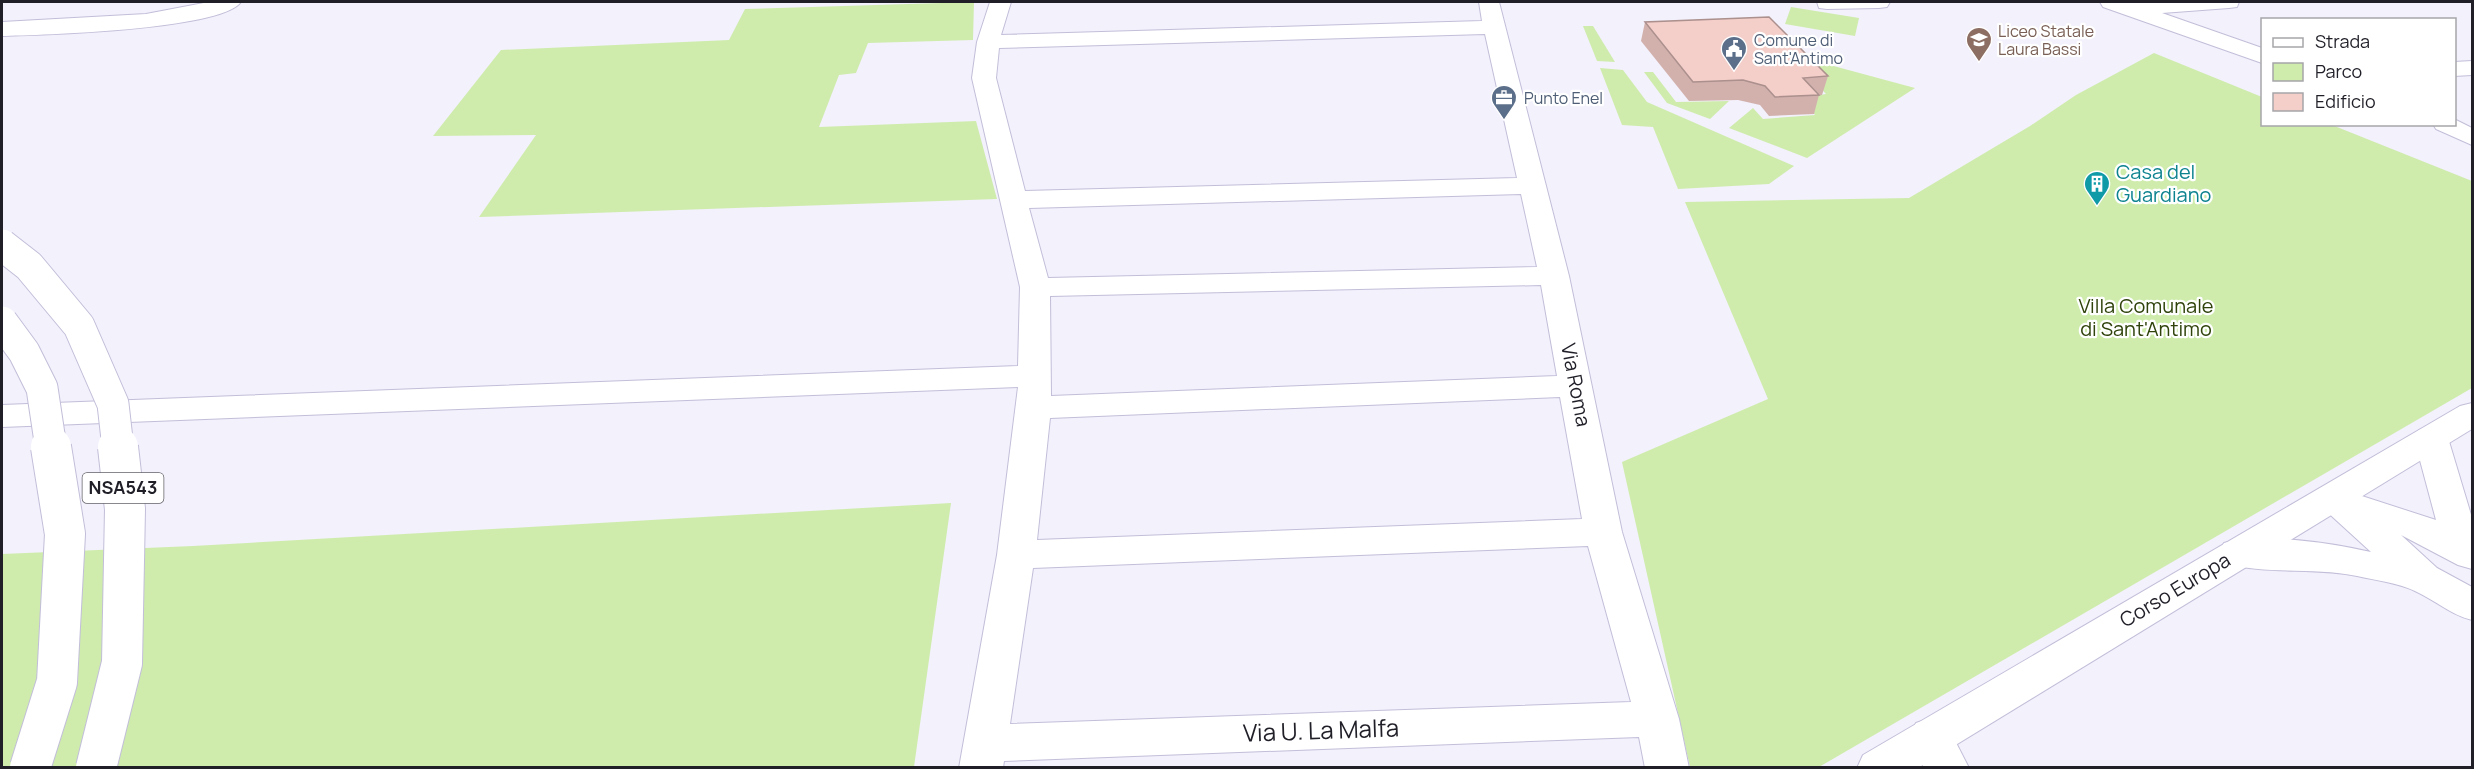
<svg xmlns="http://www.w3.org/2000/svg" width="2474" height="769" font-family="Manrope,sans-serif">
  <style>
    .green { fill: #cfecad }
    .lines { fill: none; stroke-linecap: round; stroke-linejoin: round }
    .minor-casing { stroke: #c2bed9; stroke-width: 2 }
    .secondary-casing { stroke: #c2bed9; stroke-width: 2 }
    .trunk-casing { stroke: #c2bed9; stroke-width: 2 }
    .minor { fill: #fff; fill-rule: evenodd }
    .secondary { fill: #fff; fill-rule: evenodd }
    .trunk { fill: #fff; fill-rule: evenodd }
    .trunk-bridge-far1-casing { stroke: #c2bed9; stroke-width: 33; stroke-linecap: butt }
    .trunk-bridge-casing { stroke: #c2bed9; stroke-width: 42; stroke-linecap: butt }
    .trunk-bridge-far1 { stroke: #fff; stroke-width: 31 }
    .trunk-bridge { stroke: #fff; stroke-width: 40 }
    .wall { fill: #d2b1ad }
    .building { fill: #f4cec9; stroke: #ab908d; stroke-width: 1.5 }
    .labels { text-anchor: middle; stroke-width: 4.5; stroke-linejoin: round; paint-order: stroke }
    .far-education-label { font-size: 16px; fill: #785e54; stroke: #fff; text-anchor: start }
    .far-service-label { font-size: 16px; fill: #4e5e75; stroke: #fff; text-anchor: start }
    .shield { fill: #fff; stroke: #636268; stroke-width: 1.5 }
    .shield-label { font-size: 18px; font-weight: bold; fill: #201f28 }
    .culture-label { font-size: 20px; fill: #0d838f; stroke: #fff; text-anchor: start }
    .park-label { font-size: 20px; fill: #2f430b; stroke: #fff }
    .street-label { font-size: 20px; fill: #201f28; stroke: #fff }
    .near-street-label { font-size: 24px; fill: #201f28; stroke: #fff }
  </style>
  <rect width="100%" height="100%" fill="#f3f1fc"/>
  <g class="green">
    <path d="M 974,2 L 973,40 L 868,43 L 856,73 L 839,75 L 819,127 L 976,121 L 997,199 L 479,217 L 536,135 L 433,136 L 501,50 L 729,40 L 745,9 Z"/>
    <path d="M 1791,7 L 1859,18 L 1855,36 L 1785,24 Z"/>
    <path d="M 1583,26 L 1593,26 L 1615,62 L 1597,61 Z"/>
    <path d="M 2154,53 L 2262,97 L 2262,124 L 2332,125 L 2472,181 L 2472,388 L 1819,767 L 1690,767 L 1622,462 L 1768,399 L 1685,202 L 1909,198 L 2030,126 L 2076,95 Z"/>
    <path d="M 1815,61 L 1915,88 L 1807,158 L 1729,128 L 1753,108 L 1763,119 L 1815,115 L 1801,98 L 1826,94 L 1799,65 Z"/>
    <path d="M 1600,68 L 1623,70 L 1647,102 L 1794,166 L 1769,184 L 1678,189 L 1653,127 L 1622,125 Z"/>
    <path d="M 1644,72 L 1653,72 L 1676,102 L 1729,101 L 1710,119 L 1667,103 Z"/>
    <path d="M 951,503 L 914,767 L 2,767 L 2,554 L 193,546 Z"/>
  </g>
  <g class="lines">
    <defs>
      <g id="minor">
        <path d="M 209,2 L 241,2 C 221,30 40,35 2,36 L 2,22 L 146,14 Z"/>
        <path d="M 990,2 L 1011,2 L 1001,35 L 1482,21 L 1479,2 L 1499,2 L 1569,276 L 1622,532 L 1679,719 L 1689,768 L 1645,768 L 1639,737 L 1004,761 L 1003,768 L 959,768 L 997,555 L 1018,387 L 2,427 L 2,405 L 1018,366 L 1020,287 L 972,78 L 977,42 ZM 1485,34 L 1517,178 L 1025,191 L 996,78 L 999,48 ZM 1521,194 L 1537,267 L 1048,278 L 1029,208 ZM 1541,285 L 1557,376 L 1051,396 L 1050,296 ZM 1560,397 L 1582,519 L 1037,540 L 1050,418 ZM 1588,546 L 1631,702 L 1010,724 L 1033,568 Z"/>
        <path d="M 1817,2 L 1890,2 L 1887,7 L 1879,8 L 1827,9 L 1819,8 Z"/>
        <path d="M 2100,2 L 2239,2 L 2237,7 L 2229,8 L 2162,13 L 2262,48 L 2262,63 L 2103,7 Z"/>
        <path d="M 2472,61 L 2472,75 L 2454,76 L 2454,62 Z"/>
        <path d="M 2454,119 L 2472,128 L 2472,145 L 2436,129 L 2433,124 L 2454,124 Z"/>
        <path d="M 1931,718 L 1946,723 L 1969,768 L 1924,768 L 1909,736 L 1916,723 Z"/>
      </g>
      <path id="secondary" d="M 2472,403 L 2472,429 L 1918,768 L 1857,768 L 1863,755 L 2460,406 Z"/>
      <path id="trunk" d="M 2431,427 L 2443,430 L 2448,438 L 2472,518 L 2472,569 L 2458,565 L 2401,535 L 2437,568 L 2472,587 L 2472,620 C 2451,615 2435,600 2415,591 C 2398,583 2375,580 2357,576 C 2313,567 2265,575 2224,563 L 2218,553 L 2224,543 C 2261,532 2332,543 2371,552 L 2325,510 L 2318,508 L 2313,499 L 2318,490 L 2331,486 L 2436,520 L 2414,438 L 2419,430 Z"/>
    </defs>
    <use href="#minor" class="minor-casing"/>
    <use href="#secondary" class="secondary-casing"/>
    <use href="#trunk" class="trunk-casing"/>
    <use href="#minor" class="minor"/>
    <use href="#secondary" class="secondary"/>
    <use href="#trunk" class="trunk"/>
    <defs>
      <g id="trunk-bridge-far1">
        <path d="M 2,245 L 29,266 L 79,326 L 113,404 L 118,448"/>
        <path d="M 2,322 L 24,352 L 42,388 L 51,448"/>
      </g>
      <g id="trunk-bridge">
        <path d="M 30,768 L 57,682 L 65,534 L 51,447"/>
        <path d="M 96,768 L 122,663 L 125,509 L 118,447"/>
      </g>
    </defs>
    <use href="#trunk-bridge-far1" class="trunk-bridge-far1-casing"/>
    <use href="#trunk-bridge" class="trunk-bridge-casing"/>
    <use href="#trunk-bridge-far1" class="trunk-bridge-far1"/>
    <use href="#trunk-bridge" class="trunk-bridge"/>
  </g>
  <path class="wall" d="M 1645,22 L 1828,76 L 1822,95 L 1819,95 L 1814,114 L 1769,116 L 1760,105 L 1738,100 L 1689,101 L 1641,41 Z"/>
  <path class="building" d="M 1769,17 L 1828,76 L 1803,78 L 1819,95 L 1775,97 L 1765,86 L 1743,80 L 1693,82 L 1645,22 Z"/>
  <defs>
    <symbol id="school-pin" viewBox="-11 -11 22 30"><path d="M0 17L-7.5 6A9.5 9.5 0 1 1 7.5 6Z" fill="#8d6e63" stroke="#fff"/><path d="M0-5L7-2L0 1L-7-2ZM-4 1L0 2.5L4 1V4Q0 6-4 4Z" fill="#fff"/></symbol>
    <symbol id="civic-pin" viewBox="-11 -11 22 30"><path d="M0 17L-7.5 6A9.5 9.5 0 1 1 7.5 6Z" fill="#5c6f8a" stroke="#fff"/><path d="M-.6-6.5H3V-4.5H.6V-3L4-1V1h2V6H-6V1h2V-1L-.6-3ZM-1.2 2.5V6h2.4V2.5Z" fill="#fff"/></symbol>
    <symbol id="office-pin" viewBox="-11 -11 22 30"><path d="M0 17L-7.5 6A9.5 9.5 0 1 1 7.5 6Z" fill="#5c6f8a" stroke="#fff"/><path d="M-6-3h4V-5.5h4V-3h4V5H-6ZM-1-4.5V-3h2v-1.5ZM-6 0V1H6V0Z" fill="#fff"/></symbol>
    <symbol id="building-pin" viewBox="-11 -11 22 30"><path d="M0 17L-7.5 6A9.5 9.5 0 1 1 7.5 6Z" fill="#0f9aa8" stroke="#fff"/><path d="M-4-6H4V6H1V3H-1V6H-4ZM-2.5-4.3h1.7v1.8h-1.7ZM.8-4.3h1.7v1.8H.8ZM-2.5-1h1.7V.8h-1.7ZM.8-1h1.7V.8H.8Z" fill="#fff"/></symbol>
  </defs>
  <g fill-rule="evenodd">
    <use href="#school-pin" x="1964" y="25" width="30" height="40"/>
    <use href="#civic-pin" x="1719" y="34" width="30" height="40"/>
    <use href="#office-pin" x="1489" y="83" width="30" height="40"/>
    <use href="#building-pin" x="2082" y="169" width="30" height="40"/>
  </g>
  <g class="labels">
    <g class="far-education-label">
      <text x="1998" y="37">Liceo Statale<tspan x="1998" dy="18">Laura Bassi</tspan></text>
    </g>
    <g class="far-service-label">
      <text x="1754" y="46">Comune di<tspan x="1754" dy="18">Sant'Antimo</tspan></text>
      <text x="1524" y="104">Punto Enel</text>
    </g>
    <rect class="shield" x="82.5" y="473" width="81" height="30" rx="4.5"/>
    <g class="shield-label">
      <text x="123" y="494">NSA543</text>
    </g>
    <g class="culture-label">
      <text x="2116" y="179">Casa del<tspan x="2116" dy="23">Guardiano</tspan></text>
    </g>
    <g class="park-label">
      <text x="2146" y="313">Villa Comunale<tspan x="2146" dy="23">di Sant'Antimo</tspan></text>
    </g>
    <g class="street-label">
      <text transform="translate(1576 385) rotate(79)" y="7">Via Roma</text>
      <text transform="translate(2175 590) rotate(-31)" y="7">Corso Europa</text>
    </g>
    <g class="near-street-label">
      <text transform="translate(1321 731) rotate(-2)" y="8">Via U. La Malfa</text>
    </g>
  </g>
  <rect width="2474" height="769" fill="none" stroke="#201f28" stroke-width="6"/>
  <rect x="2261" y="18" width="195" height="108" fill="#ffffff" stroke="#a6a5a9" stroke-width="1.5"/>
  <rect x="2273" y="38" width="30" height="9" fill="#ffffff" stroke="#a6a5a9" stroke-width="1.5"/>
  <text x="2315" y="48" font-size="18" fill="#201f28">Strada</text>
  <rect x="2273" y="63" width="30" height="18" fill="#cfecad" stroke="#a6a5a9" stroke-width="1.5"/>
  <text x="2315" y="78" font-size="18" fill="#201f28">Parco</text>
  <rect x="2273" y="93" width="30" height="18" fill="#f4cec9" stroke="#a6a5a9" stroke-width="1.5"/>
  <text x="2315" y="108" font-size="18" fill="#201f28">Edificio</text>
</svg>
